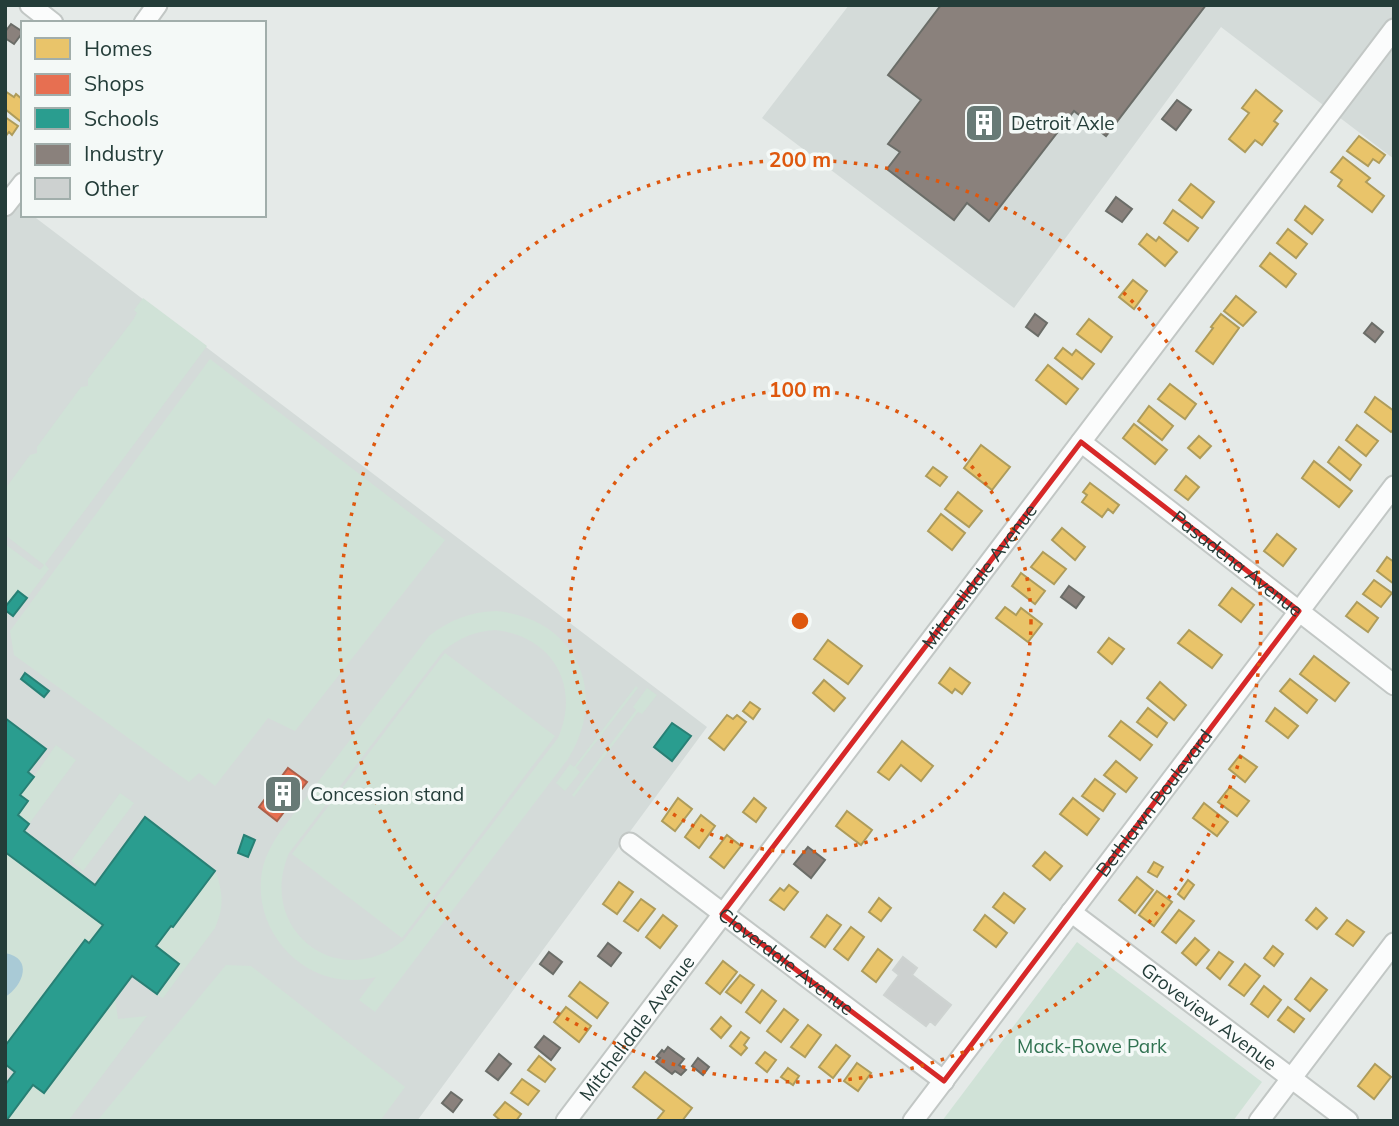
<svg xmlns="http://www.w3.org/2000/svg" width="1399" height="1126" font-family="Mulish,sans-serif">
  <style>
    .built { fill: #d4dbd9 }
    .green { fill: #d0e2d7; fill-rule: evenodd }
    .water { fill: #a9cad6 }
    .homes { fill: #e9c46a; stroke: #ae9c5b; stroke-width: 2 }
    .shops { fill: #e76f51; stroke: #ac604a; stroke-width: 2 }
    .schools { fill: #2a9d8f; stroke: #288075; stroke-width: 2 }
    .industry { fill: #8a817c; stroke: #6b6d68; stroke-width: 2 }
    .building { fill: #cdd1d0; stroke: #ced3d1; stroke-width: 2 }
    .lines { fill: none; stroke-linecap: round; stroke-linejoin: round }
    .minor-casing { stroke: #c2c7c5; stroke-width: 23 }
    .minor { stroke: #fbfcfc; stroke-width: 19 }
    .marked { fill: none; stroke: #d62828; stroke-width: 5; stroke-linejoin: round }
    .ring { fill: none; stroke: #de580e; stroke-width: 3.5; stroke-dasharray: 3.5 7 }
    .labels { text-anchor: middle; stroke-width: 7; stroke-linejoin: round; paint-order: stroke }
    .poi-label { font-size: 19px; fill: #243d39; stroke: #f4f9f7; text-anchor: start }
    .street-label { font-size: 19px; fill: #243d39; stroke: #f4f9f7 }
    .park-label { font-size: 19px; fill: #307251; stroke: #f4f9f7 }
    .centre { fill: #de580e; stroke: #f4f9f7; stroke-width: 3.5 }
    .ring-label { font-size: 21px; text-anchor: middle; font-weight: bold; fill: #de580e; stroke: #f4f9f7; stroke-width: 7; stroke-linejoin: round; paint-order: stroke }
  </style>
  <rect width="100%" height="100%" fill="#e5eae8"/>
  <g class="built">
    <path d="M 849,5 L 1394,5 L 1394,159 L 1221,27 L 1014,308 L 762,118 Z"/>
    <path d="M 9,198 L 23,208 L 23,215 L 32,215 L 707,727 L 417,1121 L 5,1121 L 5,203 Z"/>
  </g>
  <g class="green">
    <path d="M 143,298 L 207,346 L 45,564 L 49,569 L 27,598 L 5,607 L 5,544 L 40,570 L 44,565 L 5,535 L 5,489 L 30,455 L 37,453 L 37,447 L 81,387 L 88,386 L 88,379 L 133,320 L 137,313 L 134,310 Z"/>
    <path d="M 210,359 L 445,540 L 295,731 L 268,718 L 215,786 L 199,773 L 189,782 L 14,655 L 10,631 Z"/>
    <path d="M 496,611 C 575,618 610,692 568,759 L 375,1012 L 359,1000 L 376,977 C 364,980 351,981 338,979 C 289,971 253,921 262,871 C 265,856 272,844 280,832 L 429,636 C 450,620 469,612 496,611 ZM 495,630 C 552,636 581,685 558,738 L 404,940 C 339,994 256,930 289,853 L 443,651 C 459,638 475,631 495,630 Z"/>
    <path d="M 445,653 L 555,736 L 402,938 L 292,854 Z"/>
    <path d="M 636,686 L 638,688 L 576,768 L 580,772 L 565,791 L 556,783 L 570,764 L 574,767 Z"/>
    <path d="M 647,688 L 657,695 L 642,714 L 638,712 L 574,797 L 572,795 L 636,710 L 633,707 Z"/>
    <path d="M 56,745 L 76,760 L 29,824 L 18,815 L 28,801 L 21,795 Z"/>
    <path d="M 120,793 L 134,803 L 83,871 L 71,861 Z"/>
    <path d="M 5,852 L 103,925 L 89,943 L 85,940 L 5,1046 Z"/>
    <path d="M 214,873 L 217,875 C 223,896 224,907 215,928 L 163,998 L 157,995 L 179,964 L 158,948 L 157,945 L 171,926 L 173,928 Z"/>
    <path d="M 1077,942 L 1262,1082 L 1233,1121 L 942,1121 Z"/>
    <path d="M 226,965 L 251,966 L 405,1087 L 380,1121 L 97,1121 Z"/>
    <path d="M 115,998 L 118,1019 L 147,1016 L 68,1121 L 6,1121 L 32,1085 L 44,1093 Z"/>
  </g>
  <path class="water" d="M 5,953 C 34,958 23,986 5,997 Z"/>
  <g class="homes">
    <path d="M 1256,90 L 1282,111 L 1274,121 L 1278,124 L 1262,145 L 1255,140 L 1245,152 L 1229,139 L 1249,113 L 1242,108 Z"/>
    <path d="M 5,91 L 14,97 L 16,94 L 23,100 L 23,117 L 20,121 L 5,109 Z"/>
    <path d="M 5,117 L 18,126 L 12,135 L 9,132 L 5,137 Z"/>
    <path d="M 1359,136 L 1385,155 L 1379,163 L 1373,159 L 1368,166 L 1347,151 Z"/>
    <path d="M 1343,157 L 1370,178 L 1366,182 L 1384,196 L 1372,212 L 1338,186 L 1342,180 L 1331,172 Z"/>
    <path d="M 1191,184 L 1214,202 L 1202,218 L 1179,200 Z"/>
    <path d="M 1305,206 L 1323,220 L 1312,234 L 1295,220 Z"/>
    <path d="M 1173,210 L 1198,228 L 1188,241 L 1164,223 Z"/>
    <path d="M 1288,229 L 1307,244 L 1296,258 L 1277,243 Z"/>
    <path d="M 1147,234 L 1156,241 L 1159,237 L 1177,252 L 1165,266 L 1139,244 Z"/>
    <path d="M 1270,253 L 1296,274 L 1286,287 L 1260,266 Z"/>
    <path d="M 1133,280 L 1147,291 L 1134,309 L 1119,297 Z"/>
    <path d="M 1236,296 L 1256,312 L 1243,326 L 1224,311 Z"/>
    <path d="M 1221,314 L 1239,328 L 1213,364 L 1196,351 L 1213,328 L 1211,327 Z"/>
    <path d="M 1089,319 L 1112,337 L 1101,352 L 1077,334 Z"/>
    <path d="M 1063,348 L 1072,355 L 1076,350 L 1094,364 L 1082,379 L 1055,358 Z"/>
    <path d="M 1048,365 L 1078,389 L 1066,404 L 1036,380 Z"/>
    <path d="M 1170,384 L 1196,404 L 1185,419 L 1158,399 Z"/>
    <path d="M 1375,397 L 1394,411 L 1394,429 L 1391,432 L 1365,412 Z"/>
    <path d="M 1149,406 L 1173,426 L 1162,440 L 1138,421 Z"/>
    <path d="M 1134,424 L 1167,450 L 1155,464 L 1123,438 Z"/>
    <path d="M 1357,425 L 1378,441 L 1366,456 L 1346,440 Z"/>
    <path d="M 1199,436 L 1211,446 L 1200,458 L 1188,448 Z"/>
    <path d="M 981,445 L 1010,467 L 992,490 L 964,468 Z"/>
    <path d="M 1339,447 L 1361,465 L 1350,480 L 1328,462 Z"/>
    <path d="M 1314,461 L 1352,491 L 1339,507 L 1302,478 Z"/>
    <path d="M 933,467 L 947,477 L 940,486 L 926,476 Z"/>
    <path d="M 1186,476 L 1199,487 L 1188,500 L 1175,490 Z"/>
    <path d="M 1090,483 L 1119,505 L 1113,513 L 1108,509 L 1102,517 L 1082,502 L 1087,495 L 1083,492 Z"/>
    <path d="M 958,492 L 982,511 L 969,527 L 945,509 Z"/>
    <path d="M 941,514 L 965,533 L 952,550 L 928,531 Z"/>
    <path d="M 1062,528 L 1085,547 L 1075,560 L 1052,540 Z"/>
    <path d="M 1277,534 L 1296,549 L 1283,566 L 1264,551 Z"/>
    <path d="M 1043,552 L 1066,569 L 1054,584 L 1031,567 Z"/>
    <path d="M 1387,557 L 1394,562 L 1394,584 L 1377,571 Z"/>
    <path d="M 1021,573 L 1045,591 L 1035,604 L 1012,586 Z"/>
    <path d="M 1374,580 L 1392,593 L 1381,607 L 1363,594 Z"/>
    <path d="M 1232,588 L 1254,605 L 1241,622 L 1219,605 Z"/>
    <path d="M 1357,602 L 1378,618 L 1368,632 L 1346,616 Z"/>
    <path d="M 1005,607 L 1016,615 L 1021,608 L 1042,624 L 1028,642 L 996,618 Z"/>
    <path d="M 1189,630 L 1222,655 L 1212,668 L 1178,643 Z"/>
    <path d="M 1109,638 L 1124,649 L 1112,664 L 1098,652 Z"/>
    <path d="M 828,640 L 862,666 L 848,684 L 814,659 Z"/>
    <path d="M 1314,656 L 1349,683 L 1335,701 L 1300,674 Z"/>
    <path d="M 950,668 L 970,683 L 962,694 L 955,689 L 952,693 L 939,683 Z"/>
    <path d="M 1290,679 L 1317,700 L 1307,713 L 1280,691 Z"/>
    <path d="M 824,680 L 845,698 L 834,711 L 813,693 Z"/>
    <path d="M 1160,682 L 1186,705 L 1174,720 L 1147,698 Z"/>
    <path d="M 750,702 L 760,709 L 753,719 L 743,711 Z"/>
    <path d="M 1148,708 L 1167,723 L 1157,737 L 1137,722 Z"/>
    <path d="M 1275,708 L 1298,726 L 1288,738 L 1266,721 Z"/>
    <path d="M 727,715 L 733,719 L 737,715 L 746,722 L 724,750 L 709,738 Z"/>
    <path d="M 1121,721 L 1152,745 L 1140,760 L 1109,736 Z"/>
    <path d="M 902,741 L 933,766 L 921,781 L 901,765 L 889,780 L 878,772 Z"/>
    <path d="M 1240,755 L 1257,767 L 1245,782 L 1229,769 Z"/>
    <path d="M 1116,761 L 1137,778 L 1126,792 L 1104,775 Z"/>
    <path d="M 1095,779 L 1115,794 L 1103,811 L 1082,796 Z"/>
    <path d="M 1230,787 L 1249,801 L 1237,816 L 1218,802 Z"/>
    <path d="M 678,798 L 692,809 L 675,831 L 662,821 Z"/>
    <path d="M 754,798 L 766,808 L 756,822 L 743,812 Z"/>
    <path d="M 1073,798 L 1099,819 L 1087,835 L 1060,814 Z"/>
    <path d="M 1204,803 L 1228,822 L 1217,836 L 1193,818 Z"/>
    <path d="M 847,811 L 872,830 L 861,845 L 836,826 Z"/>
    <path d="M 701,815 L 715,826 L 699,848 L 685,837 Z"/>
    <path d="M 727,835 L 741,846 L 724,868 L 710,857 Z"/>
    <path d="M 1045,852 L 1062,866 L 1050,880 L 1033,866 Z"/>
    <path d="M 1154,862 L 1163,867 L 1157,877 L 1148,872 Z"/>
    <path d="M 1137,877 L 1153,890 L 1135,913 L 1119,900 Z"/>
    <path d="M 1188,880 L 1194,885 L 1184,899 L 1178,894 Z"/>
    <path d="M 619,882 L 633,892 L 617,914 L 603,904 Z"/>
    <path d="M 789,885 L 798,892 L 784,910 L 770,900 L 780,888 L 784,891 Z"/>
    <path d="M 1157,891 L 1172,902 L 1154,926 L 1139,915 Z"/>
    <path d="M 1004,893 L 1025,909 L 1014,923 L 993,907 Z"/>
    <path d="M 879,898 L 891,908 L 881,921 L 869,912 Z"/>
    <path d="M 641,899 L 655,909 L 638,931 L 624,921 Z"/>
    <path d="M 1316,908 L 1327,918 L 1317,929 L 1306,920 Z"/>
    <path d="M 1179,910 L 1194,921 L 1176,943 L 1162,932 Z"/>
    <path d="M 663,915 L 677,926 L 660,948 L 646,937 Z"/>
    <path d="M 827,915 L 841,925 L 825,947 L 811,937 Z"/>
    <path d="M 985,915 L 1007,933 L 996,947 L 974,930 Z"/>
    <path d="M 1347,920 L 1364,932 L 1353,946 L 1336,934 Z"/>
    <path d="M 851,927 L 864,937 L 848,960 L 834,949 Z"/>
    <path d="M 1195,938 L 1209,950 L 1196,965 L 1182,953 Z"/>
    <path d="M 1273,946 L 1283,954 L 1274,966 L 1264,958 Z"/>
    <path d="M 878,949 L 892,960 L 876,982 L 862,971 Z"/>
    <path d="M 1219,952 L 1233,962 L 1220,979 L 1207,968 Z"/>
    <path d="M 723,961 L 737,972 L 720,994 L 706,983 Z"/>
    <path d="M 1245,964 L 1260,976 L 1244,996 L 1229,985 Z"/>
    <path d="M 740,975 L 754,985 L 741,1003 L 726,992 Z"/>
    <path d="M 1311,978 L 1327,990 L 1310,1011 L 1295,999 Z"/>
    <path d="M 580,982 L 608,1003 L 597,1018 L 569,996 Z"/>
    <path d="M 1264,986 L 1281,1000 L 1268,1017 L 1251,1004 Z"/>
    <path d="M 762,990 L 776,1001 L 760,1023 L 746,1012 Z"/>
    <path d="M 566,1007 L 591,1026 L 579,1042 L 554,1022 Z"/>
    <path d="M 1288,1007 L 1304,1019 L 1294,1032 L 1278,1020 Z"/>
    <path d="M 784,1009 L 798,1020 L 781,1042 L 767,1031 Z"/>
    <path d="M 721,1017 L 731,1026 L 721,1038 L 711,1029 Z"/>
    <path d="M 808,1025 L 821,1035 L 805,1057 L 791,1047 Z"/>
    <path d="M 741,1032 L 749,1038 L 744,1045 L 747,1048 L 741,1055 L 730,1046 Z"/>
    <path d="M 836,1045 L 850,1056 L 833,1078 L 819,1067 Z"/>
    <path d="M 765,1052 L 776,1060 L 767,1072 L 756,1063 Z"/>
    <path d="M 539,1056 L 555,1069 L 545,1082 L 528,1070 Z"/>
    <path d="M 857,1063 L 871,1073 L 858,1091 L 844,1081 Z"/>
    <path d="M 1375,1064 L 1391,1077 L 1374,1099 L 1358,1086 Z"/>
    <path d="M 788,1068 L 799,1076 L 793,1085 L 781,1077 Z"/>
    <path d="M 645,1072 L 692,1108 L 682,1121 L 656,1121 L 664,1111 L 633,1087 Z"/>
    <path d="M 522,1079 L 539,1091 L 528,1105 L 511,1093 Z"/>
    <path d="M 505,1102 L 521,1114 L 516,1121 L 501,1121 L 494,1115 Z"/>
  </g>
  <path class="shops" d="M 288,768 L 307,782 L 277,821 L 259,807 Z"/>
  <g class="schools">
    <path d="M 18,591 L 27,598 L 13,616 L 5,610 L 5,607 Z"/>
    <path d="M 25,673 L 49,691 L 44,697 L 21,679 Z"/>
    <path d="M 5,718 L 46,749 L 28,772 L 34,777 L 20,795 L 28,801 L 18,815 L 29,824 L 24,831 L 95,885 L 145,817 L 215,871 L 173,927 L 171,926 L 156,946 L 179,964 L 157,994 L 132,976 L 44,1093 L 33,1085 L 6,1121 L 5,1085 L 15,1072 L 5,1064 L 5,1046 L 85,940 L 89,943 L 103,925 L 5,852 Z"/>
    <path d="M 672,723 L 691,736 L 672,761 L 654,747 Z"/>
    <path d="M 244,835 L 255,840 L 248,857 L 238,853 Z"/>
  </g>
  <g class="industry">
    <path d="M 941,5 L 1206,5 L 1106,136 L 1074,111 L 989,221 L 967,203 L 954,220 L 887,169 L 900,152 L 888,144 L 921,100 L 888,75 Z"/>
    <path d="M 11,24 L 23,32 L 14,44 L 5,38 L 5,32 Z"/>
    <path d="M 1177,100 L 1191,110 L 1176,130 L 1162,119 Z"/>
    <path d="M 1116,197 L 1132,209 L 1122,222 L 1106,211 Z"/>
    <path d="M 1035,314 L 1047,323 L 1038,336 L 1026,327 Z"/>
    <path d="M 1372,323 L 1383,332 L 1375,342 L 1364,333 Z"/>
    <path d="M 1069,586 L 1084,597 L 1076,608 L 1061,597 Z"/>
    <path d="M 808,847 L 825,860 L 811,878 L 794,864 Z"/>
    <path d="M 608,943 L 621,953 L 611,966 L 598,956 Z"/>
    <path d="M 549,952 L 562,962 L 553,974 L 540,964 Z"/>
    <path d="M 544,1036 L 560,1048 L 551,1060 L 535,1047 Z"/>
    <path d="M 668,1047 L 684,1059 L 679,1065 L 686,1070 L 681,1075 L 675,1071 L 672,1074 L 656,1062 L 660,1058 L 657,1056 L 662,1050 L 664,1052 Z"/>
    <path d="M 499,1054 L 511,1064 L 498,1080 L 486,1071 Z"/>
    <path d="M 698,1058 L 709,1067 L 703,1075 L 692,1066 Z"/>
    <path d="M 451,1092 L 462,1100 L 453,1112 L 442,1103 Z"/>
  </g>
  <path class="building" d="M 903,957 L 917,968 L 912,975 L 951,1005 L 935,1025 L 930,1021 L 926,1026 L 884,995 L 899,975 L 893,970 Z"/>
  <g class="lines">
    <defs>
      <g id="minor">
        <path d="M 30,5 L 53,23"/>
        <path d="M 144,23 L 157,5"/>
        <path d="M 5,206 L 23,183"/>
        <path id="s1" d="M 1081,442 L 1394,685"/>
        <path id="s2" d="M 630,843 L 944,1081"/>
        <path id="s3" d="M 1071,912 L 1348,1121"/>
        <path id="s4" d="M 566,1121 L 1394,29"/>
        <path id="s5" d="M 913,1121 L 1394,486"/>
        <path d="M 1259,1121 L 1394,943"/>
      </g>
    </defs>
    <use href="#minor" class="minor-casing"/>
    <use href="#minor" class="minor"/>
  </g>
  <path class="marked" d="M 1081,442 L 1299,611 L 944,1081 L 722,914 Z"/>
  <g class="ring">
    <circle cx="800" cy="621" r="231"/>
    <circle cx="800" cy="621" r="461"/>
  </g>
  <defs>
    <symbol id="building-square" viewBox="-11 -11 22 22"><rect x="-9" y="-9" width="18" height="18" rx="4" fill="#687a76" stroke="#f4f9f7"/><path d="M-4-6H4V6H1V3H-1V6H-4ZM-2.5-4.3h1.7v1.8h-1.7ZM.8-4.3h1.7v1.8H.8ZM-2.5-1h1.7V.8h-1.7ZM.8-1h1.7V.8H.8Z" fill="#fff"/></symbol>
  </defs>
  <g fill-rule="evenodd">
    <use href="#building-square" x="962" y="101" width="44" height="44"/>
    <use href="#building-square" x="261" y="772" width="44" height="44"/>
  </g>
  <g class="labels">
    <g class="poi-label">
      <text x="1011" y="130">Detroit Axle</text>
      <text x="310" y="801">Concession stand</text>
    </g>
    <g class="street-label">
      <text dy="7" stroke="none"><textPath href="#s1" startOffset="198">Pasadena Avenue</textPath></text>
      <text dy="7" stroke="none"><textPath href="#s4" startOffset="684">Mitchelldale Avenue</textPath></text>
      <text dy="7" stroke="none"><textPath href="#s5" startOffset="399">Bethlawn Boulevard</textPath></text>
      <text dy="7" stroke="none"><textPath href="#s2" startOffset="196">Cloverdale Avenue</textPath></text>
      <text dy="7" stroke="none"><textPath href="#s3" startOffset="173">Groveview Avenue</textPath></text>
      <text dy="7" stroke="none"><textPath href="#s4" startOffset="117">Mitchelldale Avenue</textPath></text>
    </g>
    <g class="park-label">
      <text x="1092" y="1053">Mack-Rowe Park</text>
    </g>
  </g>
  <circle cx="800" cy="621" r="10" class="centre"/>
  <g class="ring-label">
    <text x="800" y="167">200 m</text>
    <text x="800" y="397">100 m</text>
  </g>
  <rect width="1399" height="1126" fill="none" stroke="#243d39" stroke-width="14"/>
  <rect x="21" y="21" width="245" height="196" fill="#f4f9f7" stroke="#a1aeab" stroke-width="2"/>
  <rect x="35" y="38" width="35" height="21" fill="#e9c46a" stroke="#a1aeab" stroke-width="2"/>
  <text x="84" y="56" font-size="21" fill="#243d39">Homes</text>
  <rect x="35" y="74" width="35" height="21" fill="#e76f51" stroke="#a1aeab" stroke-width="2"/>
  <text x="84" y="91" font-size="21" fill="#243d39">Shops</text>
  <rect x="35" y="108" width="35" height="21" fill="#2a9d8f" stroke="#a1aeab" stroke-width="2"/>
  <text x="84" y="126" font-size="21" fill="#243d39">Schools</text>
  <rect x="35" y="144" width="35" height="21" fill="#8a817c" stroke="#a1aeab" stroke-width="2"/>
  <text x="84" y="161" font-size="21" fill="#243d39">Industry</text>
  <rect x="35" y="178" width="35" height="21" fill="#cdd1d0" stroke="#a1aeab" stroke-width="2"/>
  <text x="84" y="196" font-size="21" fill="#243d39">Other</text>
</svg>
